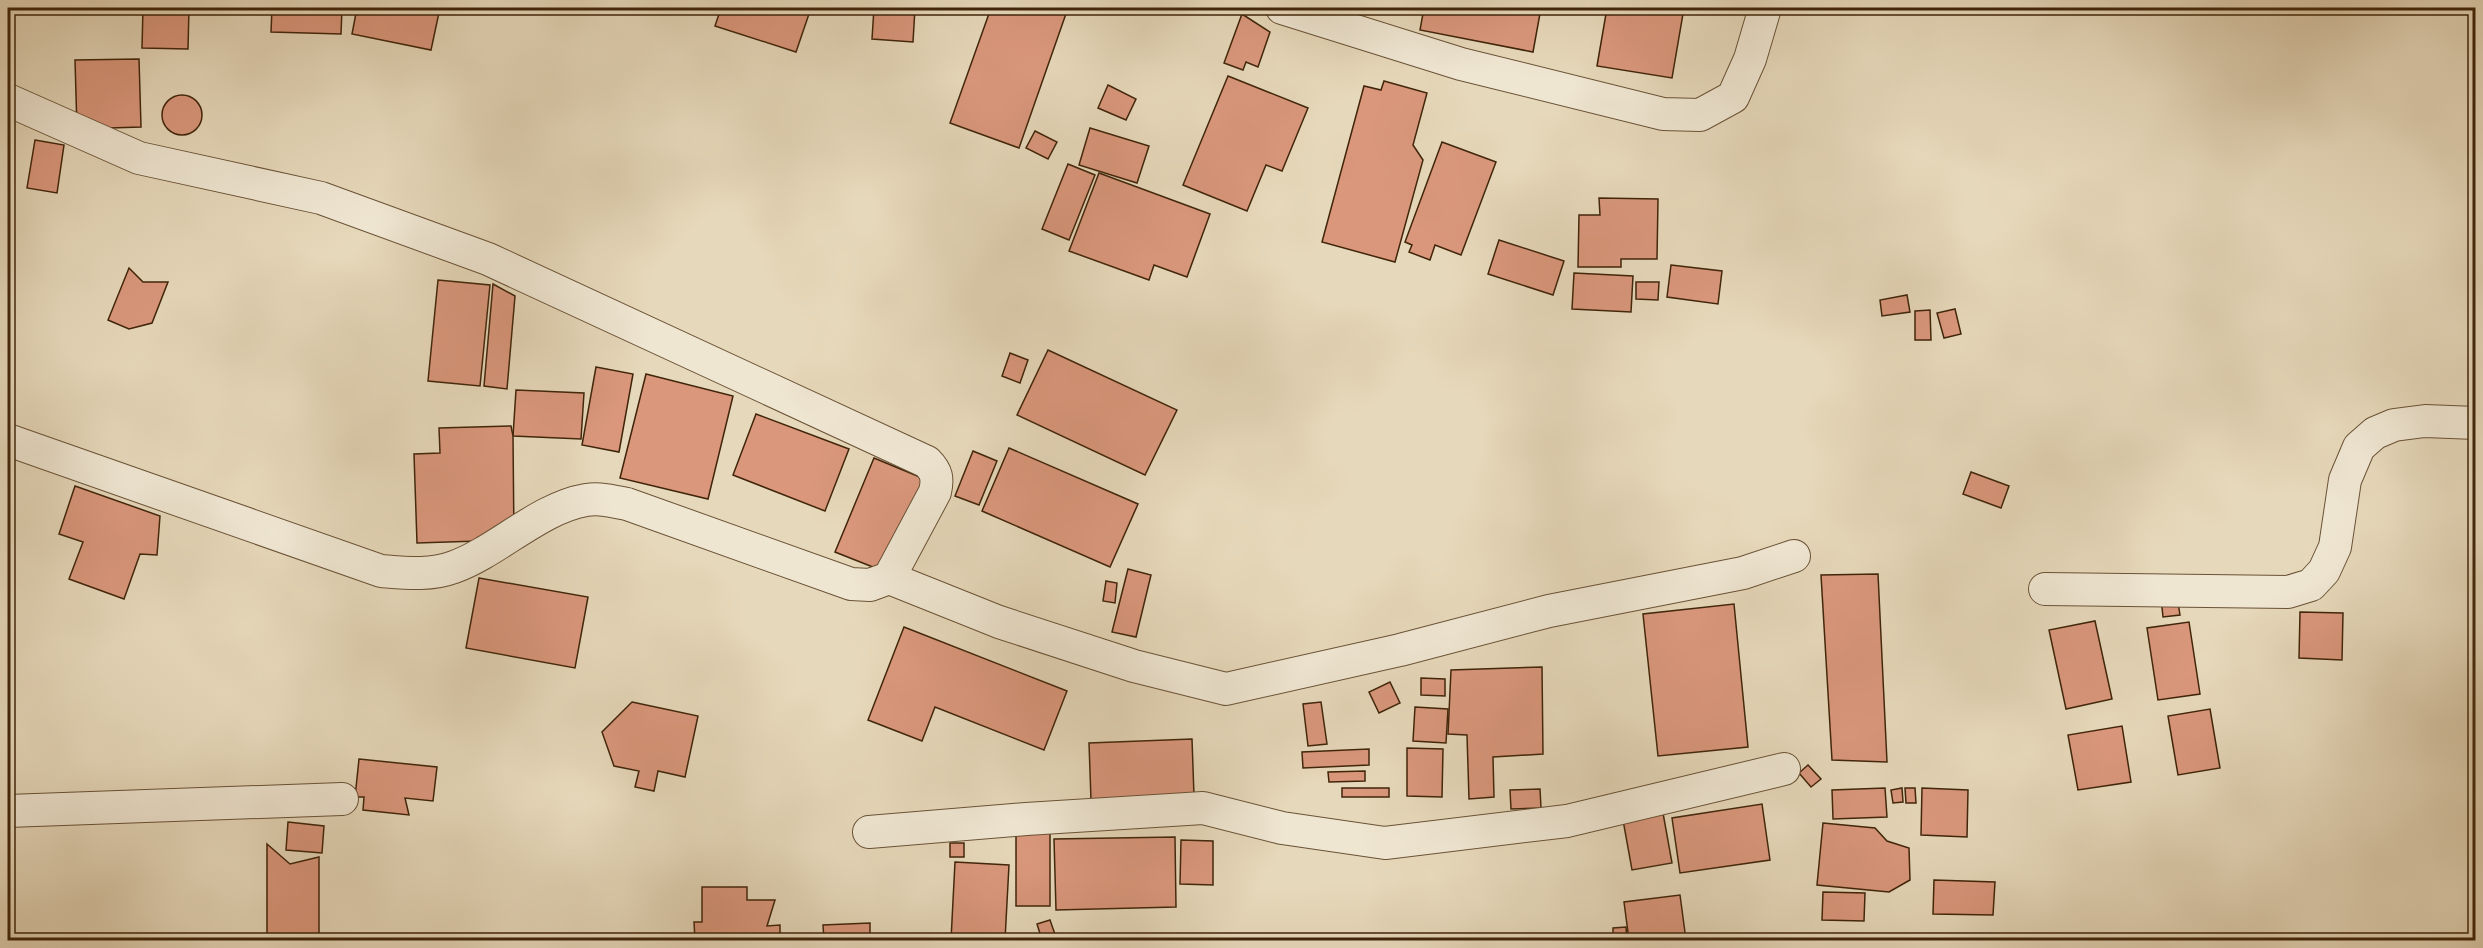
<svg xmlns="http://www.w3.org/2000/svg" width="2483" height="948" font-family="'Gentium Book Plus',serif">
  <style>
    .building { fill: #da977c; stroke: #40250a; stroke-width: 1.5 }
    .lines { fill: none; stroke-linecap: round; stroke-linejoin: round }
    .minor-casing { stroke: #6a5236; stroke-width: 34 }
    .minor { stroke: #efe6d2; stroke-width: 32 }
  </style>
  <rect width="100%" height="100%" fill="#e6d8ba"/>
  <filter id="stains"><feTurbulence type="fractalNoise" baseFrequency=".00333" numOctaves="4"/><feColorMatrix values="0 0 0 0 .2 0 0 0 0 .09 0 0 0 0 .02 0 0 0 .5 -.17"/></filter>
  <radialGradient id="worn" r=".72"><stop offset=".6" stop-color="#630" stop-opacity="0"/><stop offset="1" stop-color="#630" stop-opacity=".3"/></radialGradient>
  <g class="building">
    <path d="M 143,8 L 189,8 L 188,49 L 142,48 Z"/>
    <path d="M 272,8 L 342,8 L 341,34 L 271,32 Z"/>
    <path d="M 357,8 L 440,8 L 431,50 L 352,34 Z"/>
    <path d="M 721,8 L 811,8 L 796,52 L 715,26 Z"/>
    <path d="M 874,8 L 915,8 L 913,42 L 872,39 Z"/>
    <path d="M 991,8 L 1068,8 L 1019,148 L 950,123 Z"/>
    <path d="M 1424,8 L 1541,8 L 1533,52 L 1420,30 Z"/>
    <path d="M 1607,8 L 1684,8 L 1672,78 L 1597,66 Z"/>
    <path d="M 1242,14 L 1270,32 L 1258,67 L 1246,62 L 1243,70 L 1224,63 Z"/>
    <path d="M 139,59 L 141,127 L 77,129 L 75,60 Z"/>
    <path d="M 1228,76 L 1308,108 L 1282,171 L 1266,165 L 1247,211 L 1183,185 Z"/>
    <path d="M 1384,81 L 1427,93 L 1413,145 L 1423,160 L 1395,262 L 1322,242 L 1364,86 L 1381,90 Z"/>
    <path d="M 1108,85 L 1136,99 L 1126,120 L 1098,108 Z"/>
    <circle cx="182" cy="115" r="20"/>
    <path d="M 1090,128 L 1149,146 L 1137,183 L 1079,165 Z"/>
    <path d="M 1035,131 L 1057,142 L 1048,159 L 1026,148 Z"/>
    <path d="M 35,140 L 64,145 L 57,193 L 27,188 Z"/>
    <path d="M 1442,142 L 1496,162 L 1461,255 L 1435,245 L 1430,260 L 1409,252 L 1412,245 L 1405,242 Z"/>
    <path d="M 1068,164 L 1095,175 L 1069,240 L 1042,229 Z"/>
    <path d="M 1099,173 L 1210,214 L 1187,277 L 1154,265 L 1149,280 L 1069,251 Z"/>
    <path d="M 1599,198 L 1658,199 L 1657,259 L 1621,259 L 1621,267 L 1578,267 L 1579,215 L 1600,215 Z"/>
    <path d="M 1499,240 L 1564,261 L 1553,295 L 1488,274 Z"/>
    <path d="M 1671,265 L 1722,271 L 1718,304 L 1667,297 Z"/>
    <path d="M 129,268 L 143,282 L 168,282 L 152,323 L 129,329 L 108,320 Z"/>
    <path d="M 1574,273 L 1633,276 L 1631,312 L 1572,309 Z"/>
    <path d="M 438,280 L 490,285 L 480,386 L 428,381 Z"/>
    <path d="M 1636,282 L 1659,282 L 1658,300 L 1636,299 Z"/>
    <path d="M 493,284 L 515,296 L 507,389 L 484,386 Z"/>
    <path d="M 1907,295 L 1910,312 L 1882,316 L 1880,300 Z"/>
    <path d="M 1955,309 L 1961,334 L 1944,338 L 1937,313 Z"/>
    <path d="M 1930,310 L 1931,340 L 1915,340 L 1915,311 Z"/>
    <path d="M 1048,350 L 1177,410 L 1145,475 L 1017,415 Z"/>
    <path d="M 1010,353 L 1028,360 L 1020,383 L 1002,376 Z"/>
    <path d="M 596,367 L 633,374 L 619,452 L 582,445 Z"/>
    <path d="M 646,374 L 733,396 L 708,499 L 620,478 Z"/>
    <path d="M 516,390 L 584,393 L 581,439 L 513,436 Z"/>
    <path d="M 756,414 L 849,449 L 825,511 L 733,475 Z"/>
    <path d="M 511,426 L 513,436 L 514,540 L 417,543 L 414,454 L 440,453 L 439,428 Z"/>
    <path d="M 1009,448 L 1138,504 L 1110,567 L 982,511 Z"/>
    <path d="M 973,451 L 997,461 L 979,505 L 955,496 Z"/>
    <path d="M 874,458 L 927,480 L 888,573 L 835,552 Z"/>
    <path d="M 1971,472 L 2009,486 L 2001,508 L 1963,494 Z"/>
    <path d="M 75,486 L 160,516 L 157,555 L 140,554 L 124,599 L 69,579 L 83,542 L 59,534 Z"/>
    <path d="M 1128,569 L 1151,575 L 1136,637 L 1112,632 Z"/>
    <path d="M 1878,574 L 1887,762 L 1832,760 L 1821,575 Z"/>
    <path d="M 479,578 L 588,597 L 575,668 L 466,648 Z"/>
    <path d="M 1106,581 L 1117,583 L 1115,603 L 1103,601 Z"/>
    <path d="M 2177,596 L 2180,615 L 2163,617 L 2161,598 Z"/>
    <path d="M 1734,604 L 1748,747 L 1658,756 L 1643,614 Z"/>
    <path d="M 2300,612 L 2343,613 L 2342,660 L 2299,658 Z"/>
    <path d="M 2095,621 L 2112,699 L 2066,709 L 2049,630 Z"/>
    <path d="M 2189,622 L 2200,694 L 2158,700 L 2147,628 Z"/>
    <path d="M 904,627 L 1067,691 L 1044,750 L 935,707 L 922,741 L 868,720 Z"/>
    <path d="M 1542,667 L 1543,754 L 1493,757 L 1494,797 L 1469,799 L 1467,735 L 1448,734 L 1451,670 Z"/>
    <path d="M 1421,678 L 1445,679 L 1445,696 L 1421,695 Z"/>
    <path d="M 1390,682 L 1400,703 L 1379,713 L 1369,692 Z"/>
    <path d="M 632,702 L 698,716 L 685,777 L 658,771 L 654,791 L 635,787 L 639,771 L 614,766 L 602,732 Z"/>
    <path d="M 1321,702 L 1327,744 L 1308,746 L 1303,704 Z"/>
    <path d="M 1415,707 L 1448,709 L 1446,743 L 1413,741 Z"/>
    <path d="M 2210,709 L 2220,768 L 2178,775 L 2168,716 Z"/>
    <path d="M 2122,726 L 2131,782 L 2078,790 L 2068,735 Z"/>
    <path d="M 1192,739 L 1194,796 L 1091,800 L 1089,743 Z"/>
    <path d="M 1407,748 L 1443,749 L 1442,797 L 1407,796 Z"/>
    <path d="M 1369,749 L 1369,765 L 1303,768 L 1302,752 Z"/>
    <path d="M 359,759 L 437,767 L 433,801 L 405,798 L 409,815 L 363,810 L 364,797 L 355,797 Z"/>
    <path d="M 1808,765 L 1821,779 L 1811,787 L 1799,773 Z"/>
    <path d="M 1365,771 L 1365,781 L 1329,782 L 1328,772 Z"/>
    <rect x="1342" y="788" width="47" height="9"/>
    <path d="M 1885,788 L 1887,817 L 1833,819 L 1832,790 Z"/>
    <path d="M 1902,788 L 1903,802 L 1893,803 L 1891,790 Z"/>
    <path d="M 1905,788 L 1915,788 L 1916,803 L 1906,803 Z"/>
    <path d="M 1922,788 L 1968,790 L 1967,837 L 1921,835 Z"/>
    <path d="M 1540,789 L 1541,808 L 1511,809 L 1510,790 Z"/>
    <path d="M 1762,804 L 1770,860 L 1680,873 L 1672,818 Z"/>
    <path d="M 1663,813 L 1672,863 L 1632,870 L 1623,820 Z"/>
    <path d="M 288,822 L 324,826 L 322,853 L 286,850 Z"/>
    <path d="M 1823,823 L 1875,828 L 1887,841 L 1909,848 L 1910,880 L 1889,892 L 1817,885 Z"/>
    <rect x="1016" y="833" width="34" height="73"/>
    <path d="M 1175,837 L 1176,907 L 1056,910 L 1054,839 Z"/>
    <path d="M 1181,840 L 1213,841 L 1213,885 L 1180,884 Z"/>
    <rect x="950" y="843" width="14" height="14"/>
    <path d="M 267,844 L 290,864 L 319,857 L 319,940 L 267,940 Z"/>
    <path d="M 955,862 L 1009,865 L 1005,940 L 951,940 Z"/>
    <path d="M 1934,880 L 1995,882 L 1993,915 L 1933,914 Z"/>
    <path d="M 702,887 L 747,887 L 747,900 L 775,900 L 767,926 L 780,925 L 780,940 L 695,940 L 694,922 L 702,922 Z"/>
    <path d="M 1823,892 L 1865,893 L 1864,921 L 1822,920 Z"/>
    <path d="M 1680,895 L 1686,940 L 1629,940 L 1624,902 Z"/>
    <path d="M 1050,920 L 1057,940 L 1042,940 L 1037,924 Z"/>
    <path d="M 870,923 L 870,940 L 824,940 L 823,925 Z"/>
    <path d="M 1626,927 L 1627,940 L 1613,940 L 1613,928 Z"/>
  </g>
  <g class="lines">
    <defs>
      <g id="minor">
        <path d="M 1282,8 L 1461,64 L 1663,114 L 1700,115 L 1733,97 L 1750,59 L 1765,8"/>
        <path d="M 8,100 L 139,158 L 321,198 L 488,259 L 927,462 C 937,472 938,479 935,492 L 889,578 L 870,585 L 851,584 L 627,504 C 613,501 600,498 586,500 C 539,508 498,551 454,567 C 430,576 406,573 381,571 L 8,440"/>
        <path d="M 889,578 L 999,622 L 1134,666 L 1226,689 L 1400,650 L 1549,611 L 1743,573 L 1794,556"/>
        <path d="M 2045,589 L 2288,592 L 2311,585 L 2324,571 L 2335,547 L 2345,480 L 2359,447 L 2375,433 L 2394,425 L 2425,421 L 2476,423"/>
        <path d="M 8,811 L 342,799"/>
        <path d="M 869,832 L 1026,819 L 1203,808 L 1282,828 L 1385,843 L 1567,821 L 1784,769"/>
      </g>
    </defs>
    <use href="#minor" class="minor-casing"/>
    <use href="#minor" class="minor"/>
  </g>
  <rect width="2483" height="948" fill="none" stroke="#e6d8ba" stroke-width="30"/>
  <rect x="9" y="9" width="2465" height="930" fill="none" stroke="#40250a" stroke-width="3"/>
  <rect x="15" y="15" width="2453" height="918" fill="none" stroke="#40250a" stroke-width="1.5"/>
  <rect width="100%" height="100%" filter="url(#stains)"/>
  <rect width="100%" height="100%" fill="url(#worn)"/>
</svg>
